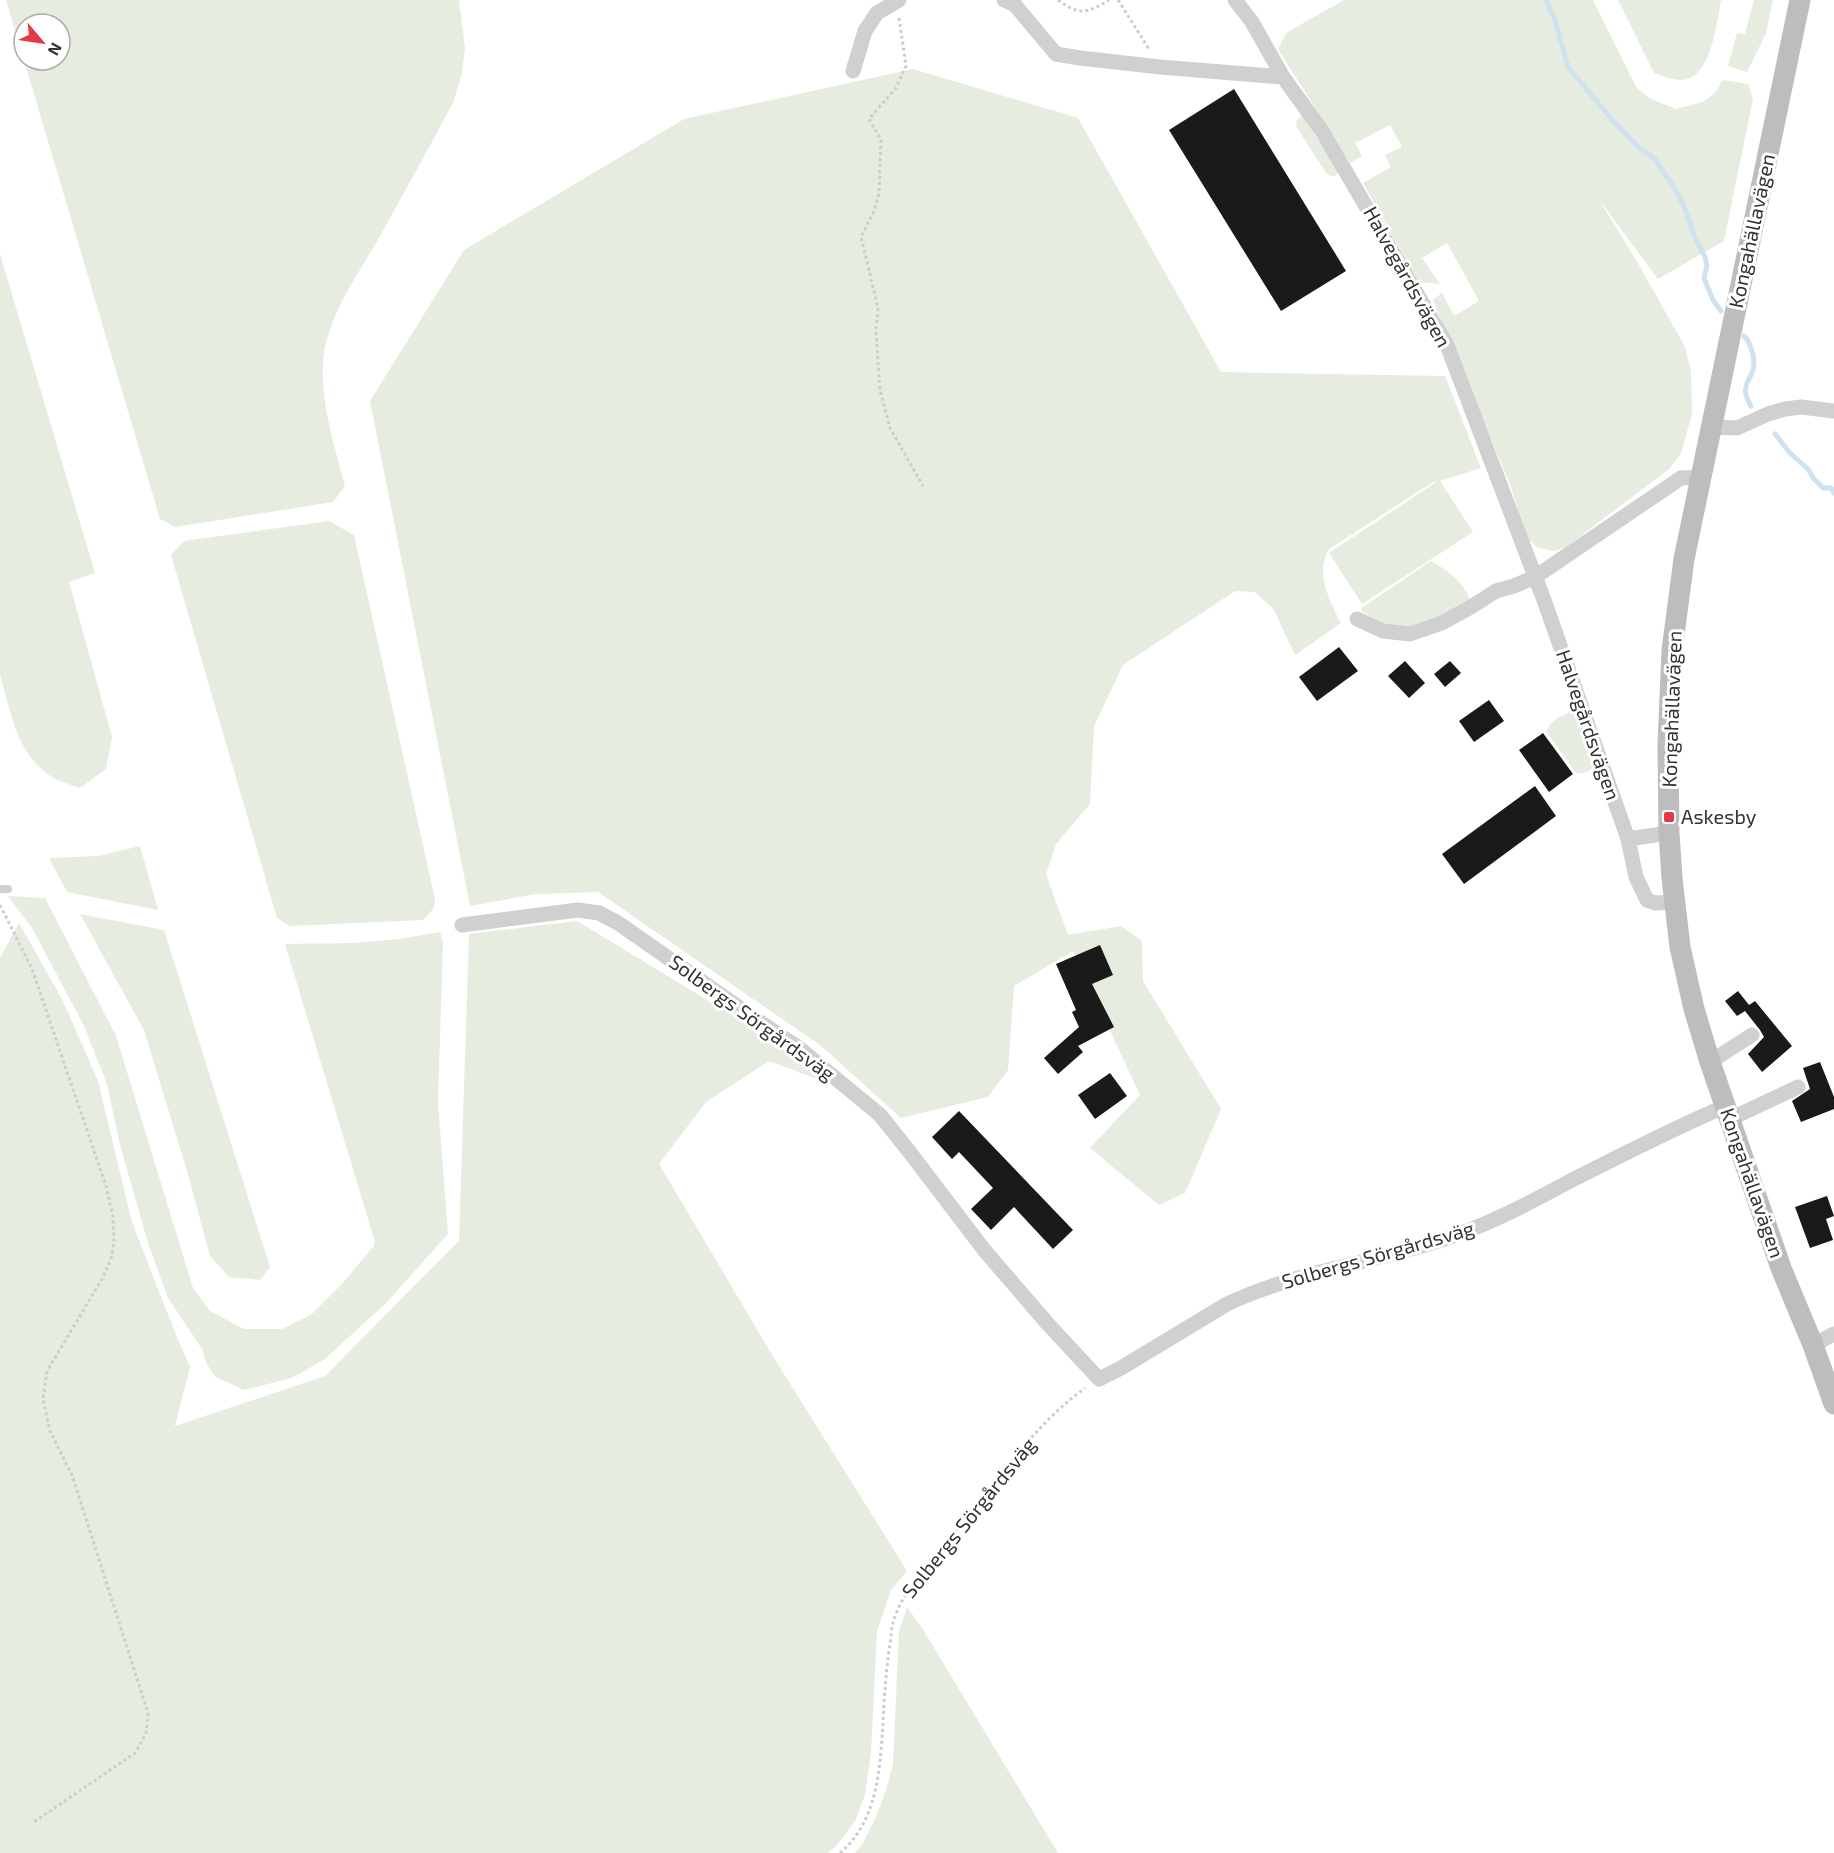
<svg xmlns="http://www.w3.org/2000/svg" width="1834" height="1853" font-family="'Exo 2',sans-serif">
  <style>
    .green { fill: #e6ecdf }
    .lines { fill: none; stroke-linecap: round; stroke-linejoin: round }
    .stream { stroke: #cfe2ee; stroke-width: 5 }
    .building { fill: #1a1a1a }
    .path { stroke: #cdcdcd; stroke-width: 3; stroke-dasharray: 3 3; stroke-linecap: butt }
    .lane { stroke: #d0d0d0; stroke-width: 8 }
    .street { stroke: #d0d0d0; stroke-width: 15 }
    .secondary { stroke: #bdbdbd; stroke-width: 21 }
    .poi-dot { fill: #e63946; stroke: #fff; stroke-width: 2 }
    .labels { text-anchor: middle; stroke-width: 6; stroke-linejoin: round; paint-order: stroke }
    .street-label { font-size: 20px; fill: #333; stroke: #fff }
    .poi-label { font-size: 20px; fill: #333; stroke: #fff; text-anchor: start }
  </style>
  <rect width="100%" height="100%" fill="#fff"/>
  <g class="green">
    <path d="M 6,0 L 459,0 L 465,49 L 462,73 L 453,103 C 429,148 404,192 380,236 C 359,273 324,321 323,365 C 321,406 335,447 345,486 L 333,502 L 175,527 L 160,519 L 24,60 L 60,60 L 60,24 L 24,24 L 24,60 Z"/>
    <path d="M 1344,0 L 1476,0 L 1477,2 L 1477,0 L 1593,0 L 1636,87 L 1649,98 L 1676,109 L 1703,102 L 1716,92 L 1722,80 L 1748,84 L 1753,99 L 1724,241 L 1658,279 L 1598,198 L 1639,265 L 1685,347 L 1691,371 L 1692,414 L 1681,453 L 1669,469 L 1566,547 L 1555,551 L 1538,548 L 1526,537 L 1511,487 L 1433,300 L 1442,293 L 1454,316 L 1479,301 L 1447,243 L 1422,258 L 1440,284 L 1419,282 L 1363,183 L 1391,167 L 1385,155 L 1402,147 L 1390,125 L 1355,143 L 1362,156 L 1350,163 L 1278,49 L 1286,33 Z"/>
    <path d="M 1618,0 L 1721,0 C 1717,22 1711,80 1681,80 C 1672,80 1663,76 1654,73 Z"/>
    <path d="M 1754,0 L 1773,0 L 1766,33 L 1747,72 L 1728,66 L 1737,33 L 1745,34 Z"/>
    <path d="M 913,69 L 1078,118 L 1221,372 L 1445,376 L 1481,468 L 1440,481 L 1473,532 L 1362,604 L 1329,553 L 1438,481 L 1433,482 L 1329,549 C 1315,573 1329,600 1341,623 L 1295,655 L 1274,610 L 1255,592 L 1235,591 L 1123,665 L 1094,726 L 1090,804 L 1056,844 L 1046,874 L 1068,935 L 1121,926 L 1142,941 L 1143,981 L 1221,1109 L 1185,1193 L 1159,1205 L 1090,1148 L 1140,1095 L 1073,951 L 1014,986 L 1008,1070 L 988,1097 L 901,1118 L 820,1045 L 598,892 L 536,894 L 470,906 L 370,401 L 464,250 L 684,119 Z"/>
    <path d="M 1302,115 L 1339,172 L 1335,176 L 1331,176 L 1326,173 L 1296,126 L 1297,120 Z"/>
    <path d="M 0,254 L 95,573 L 69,582 L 112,737 L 106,769 L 80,788 C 72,785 64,783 57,780 C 17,758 12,715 0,675 Z"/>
    <path d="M 329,521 L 354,535 L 435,899 L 434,908 L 423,920 L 290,926 L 277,918 L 171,555 L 184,541 Z"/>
    <path d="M 1431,561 C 1446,569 1466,584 1470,601 C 1443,615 1418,634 1387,624 C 1378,622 1370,616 1362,611 L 1361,609 L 1363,607 Z"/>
    <path d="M 1573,712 L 1577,714 L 1596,761 C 1591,771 1587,774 1576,773 L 1546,731 C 1551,721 1562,714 1573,712 Z"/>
    <path d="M 140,846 L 158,910 L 67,892 L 49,858 L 98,856 Z"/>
    <path d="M 8,896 L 45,898 L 116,1036 L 193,1288 L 210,1311 L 244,1329 L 282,1329 L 312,1314 L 341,1285 L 374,1246 L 375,1242 L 285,944 L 355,943 L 399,939 L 440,932 L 443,943 L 438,1103 L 448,1234 L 385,1304 L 325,1359 L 292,1378 L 244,1390 L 214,1376 L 206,1362 L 202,1349 L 168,1298 L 148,1243 L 120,1145 L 107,1084 L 84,1026 L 32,928 Z"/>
    <path d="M 80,914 L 164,930 L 270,1267 L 260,1280 L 229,1277 L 210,1256 L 187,1171 L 144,1030 Z"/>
    <path d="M 577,921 L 783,1046 L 828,1083 L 769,1061 L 706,1102 L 659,1164 L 774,1358 L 907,1571 L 891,1590 L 877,1631 L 871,1753 L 865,1795 L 855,1821 L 836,1846 L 828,1853 L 0,1853 L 0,958 L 19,923 L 62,999 L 98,1081 L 132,1222 L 176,1335 L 190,1367 L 175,1426 L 325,1376 L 459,1241 L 469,934 Z"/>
    <path d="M 907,1607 L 922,1628 L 1058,1853 L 855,1853 L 863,1843 L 875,1819 L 886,1790 L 893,1764 L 899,1631 Z"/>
  </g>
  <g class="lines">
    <g class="stream">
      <path d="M 1546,0 L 1555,20 L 1568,67 L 1614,122 L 1638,147 L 1655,159 L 1673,186 L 1684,206 L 1695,238 L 1705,257 L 1707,266 L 1704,278 L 1713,300 L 1721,311"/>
      <path d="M 1744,336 C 1750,341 1754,355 1754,364 C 1754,380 1737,383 1751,406"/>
      <path d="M 1775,434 L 1790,453 L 1808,469 L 1814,479 L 1823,488 L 1831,488 L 1834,493"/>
    </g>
  </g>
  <g class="building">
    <path d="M 1234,89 L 1346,271 L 1281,311 L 1169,130 Z"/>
    <path d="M 1339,647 L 1358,671 L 1317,701 L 1299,677 Z"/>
    <path d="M 1405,661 L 1425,683 L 1409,698 L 1388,676 Z"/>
    <path d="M 1450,661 L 1461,673 L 1445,687 L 1434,674 Z"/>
    <path d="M 1489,700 L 1504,721 L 1474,742 L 1459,721 Z"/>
    <path d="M 1543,733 L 1573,774 L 1549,792 L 1519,750 Z"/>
    <path d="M 1535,786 L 1556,816 L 1464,884 L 1442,854 Z"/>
    <path d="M 1100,945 L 1113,975 L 1092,984 L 1114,1027 L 1078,1046 L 1083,1052 L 1058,1074 L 1044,1058 L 1079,1027 L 1072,1012 L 1076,1010 L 1056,964 Z"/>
    <path d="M 1738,991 L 1749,1005 L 1755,1001 L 1792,1046 L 1762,1072 L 1748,1054 L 1764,1037 L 1760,1030 L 1745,1011 L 1737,1016 L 1725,1001 Z"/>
    <path d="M 1820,1062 L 1834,1097 L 1834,1109 L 1801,1122 L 1792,1101 L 1810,1089 L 1803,1068 Z"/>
    <path d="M 1110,1073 L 1127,1096 L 1095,1119 L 1078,1095 Z"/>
    <path d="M 959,1111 L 1073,1230 L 1053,1249 L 1014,1207 L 991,1230 L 971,1209 L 993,1188 L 959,1152 L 952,1159 L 932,1137 Z"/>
    <path d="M 1827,1196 L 1834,1216 L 1826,1219 L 1833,1240 L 1810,1248 L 1795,1207 Z"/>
  </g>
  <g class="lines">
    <g class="path">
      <path d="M 1058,0 C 1080,16 1088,13 1109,0"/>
      <path d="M 1118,0 L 1149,49"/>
      <path d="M 899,18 L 906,66 L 896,88 L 869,119 L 881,140 L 879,193 L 874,211 L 861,237 L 878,308 L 876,332 L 880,390 L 890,428 L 923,486"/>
      <path d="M 0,905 L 32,969 L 106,1186 L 113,1217 L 114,1241 L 111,1259 L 102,1279 L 47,1371 L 43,1399 L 50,1431 L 72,1475 L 148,1713 L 146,1734 L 135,1753 L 34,1822"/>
      <path d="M 840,1853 C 878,1821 880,1768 883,1723 C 884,1698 886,1674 889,1650 C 891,1641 891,1631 893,1623 C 902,1589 936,1556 957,1530 C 997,1481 1034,1425 1085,1388"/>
    </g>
    <path class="lane" d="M 0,889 L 8,889"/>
    <g class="street">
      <path d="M 1004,0 L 1015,5 L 1056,54 L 1080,58 L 1160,67 L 1283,77"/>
      <path d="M 1235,0 L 1252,22 L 1283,77 L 1322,131 L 1447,345 L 1544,600 L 1628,839"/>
      <path d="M 853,71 L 865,31 L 877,13 L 899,0"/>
      <path d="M 1711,427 L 1737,428 L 1768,414 L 1785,409 L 1801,407 L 1834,411"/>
      <path d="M 1357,619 L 1383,631 L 1410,634 L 1442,623 L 1471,607 L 1496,591 L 1514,586 L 1535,577 L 1681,478 L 1701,477"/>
      <path d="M 1669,833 L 1628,839 L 1636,877 L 1647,900 L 1655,903 L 1674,902"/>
      <path d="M 462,925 L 578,910 L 599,913 L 618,923 L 754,1018 L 799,1048 L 880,1115 L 908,1150 L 985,1251 L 1047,1323 L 1099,1379 L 1121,1368 L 1227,1304 C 1299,1270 1380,1262 1454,1236 C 1496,1221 1535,1200 1574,1179 C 1624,1154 1674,1128 1726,1106"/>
      <path d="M 1710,1062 L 1752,1035"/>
      <path d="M 1730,1119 L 1798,1087"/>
      <path d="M 1813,1345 L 1834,1334"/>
    </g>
    <path class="secondary" d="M 1800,0 L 1684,559 L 1672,650 L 1668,745 L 1669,833 L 1672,878 L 1680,947 L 1694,1009 L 1710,1062 L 1781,1268 L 1813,1345 L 1834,1404"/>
  </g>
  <rect class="poi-dot" x="1663" y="811" width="12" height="12" rx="3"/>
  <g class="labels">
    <g class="street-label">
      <text transform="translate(1752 231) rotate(-78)" y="7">Kongahällavägen</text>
      <text transform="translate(1407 277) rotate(61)" y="7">Halvegårdsvägen</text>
      <text transform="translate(1672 709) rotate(-88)" y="7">Kongahällavägen</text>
      <text transform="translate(1588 725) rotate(71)" y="7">Halvegårdsvägen</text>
      <text transform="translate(752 1018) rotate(36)" y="7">Solbergs Sörgårdsväg</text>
      <text transform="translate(1752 1183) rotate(71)" y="7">Kongahällavägen</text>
      <text transform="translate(1378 1255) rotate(-16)" y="7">Solbergs Sörgårdsväg</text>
      <text transform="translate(969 1518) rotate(-51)" y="7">Solbergs Sörgårdsväg</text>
    </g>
    <g class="poi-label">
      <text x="1681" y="824">Askesby</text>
    </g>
  </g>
  <g transform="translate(42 42) rotate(119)"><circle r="28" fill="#ffffff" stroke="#adadad" stroke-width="1.5"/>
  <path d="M0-4.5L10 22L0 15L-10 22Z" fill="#e63946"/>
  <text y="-9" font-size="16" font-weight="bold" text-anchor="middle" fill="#333333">N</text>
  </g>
</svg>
